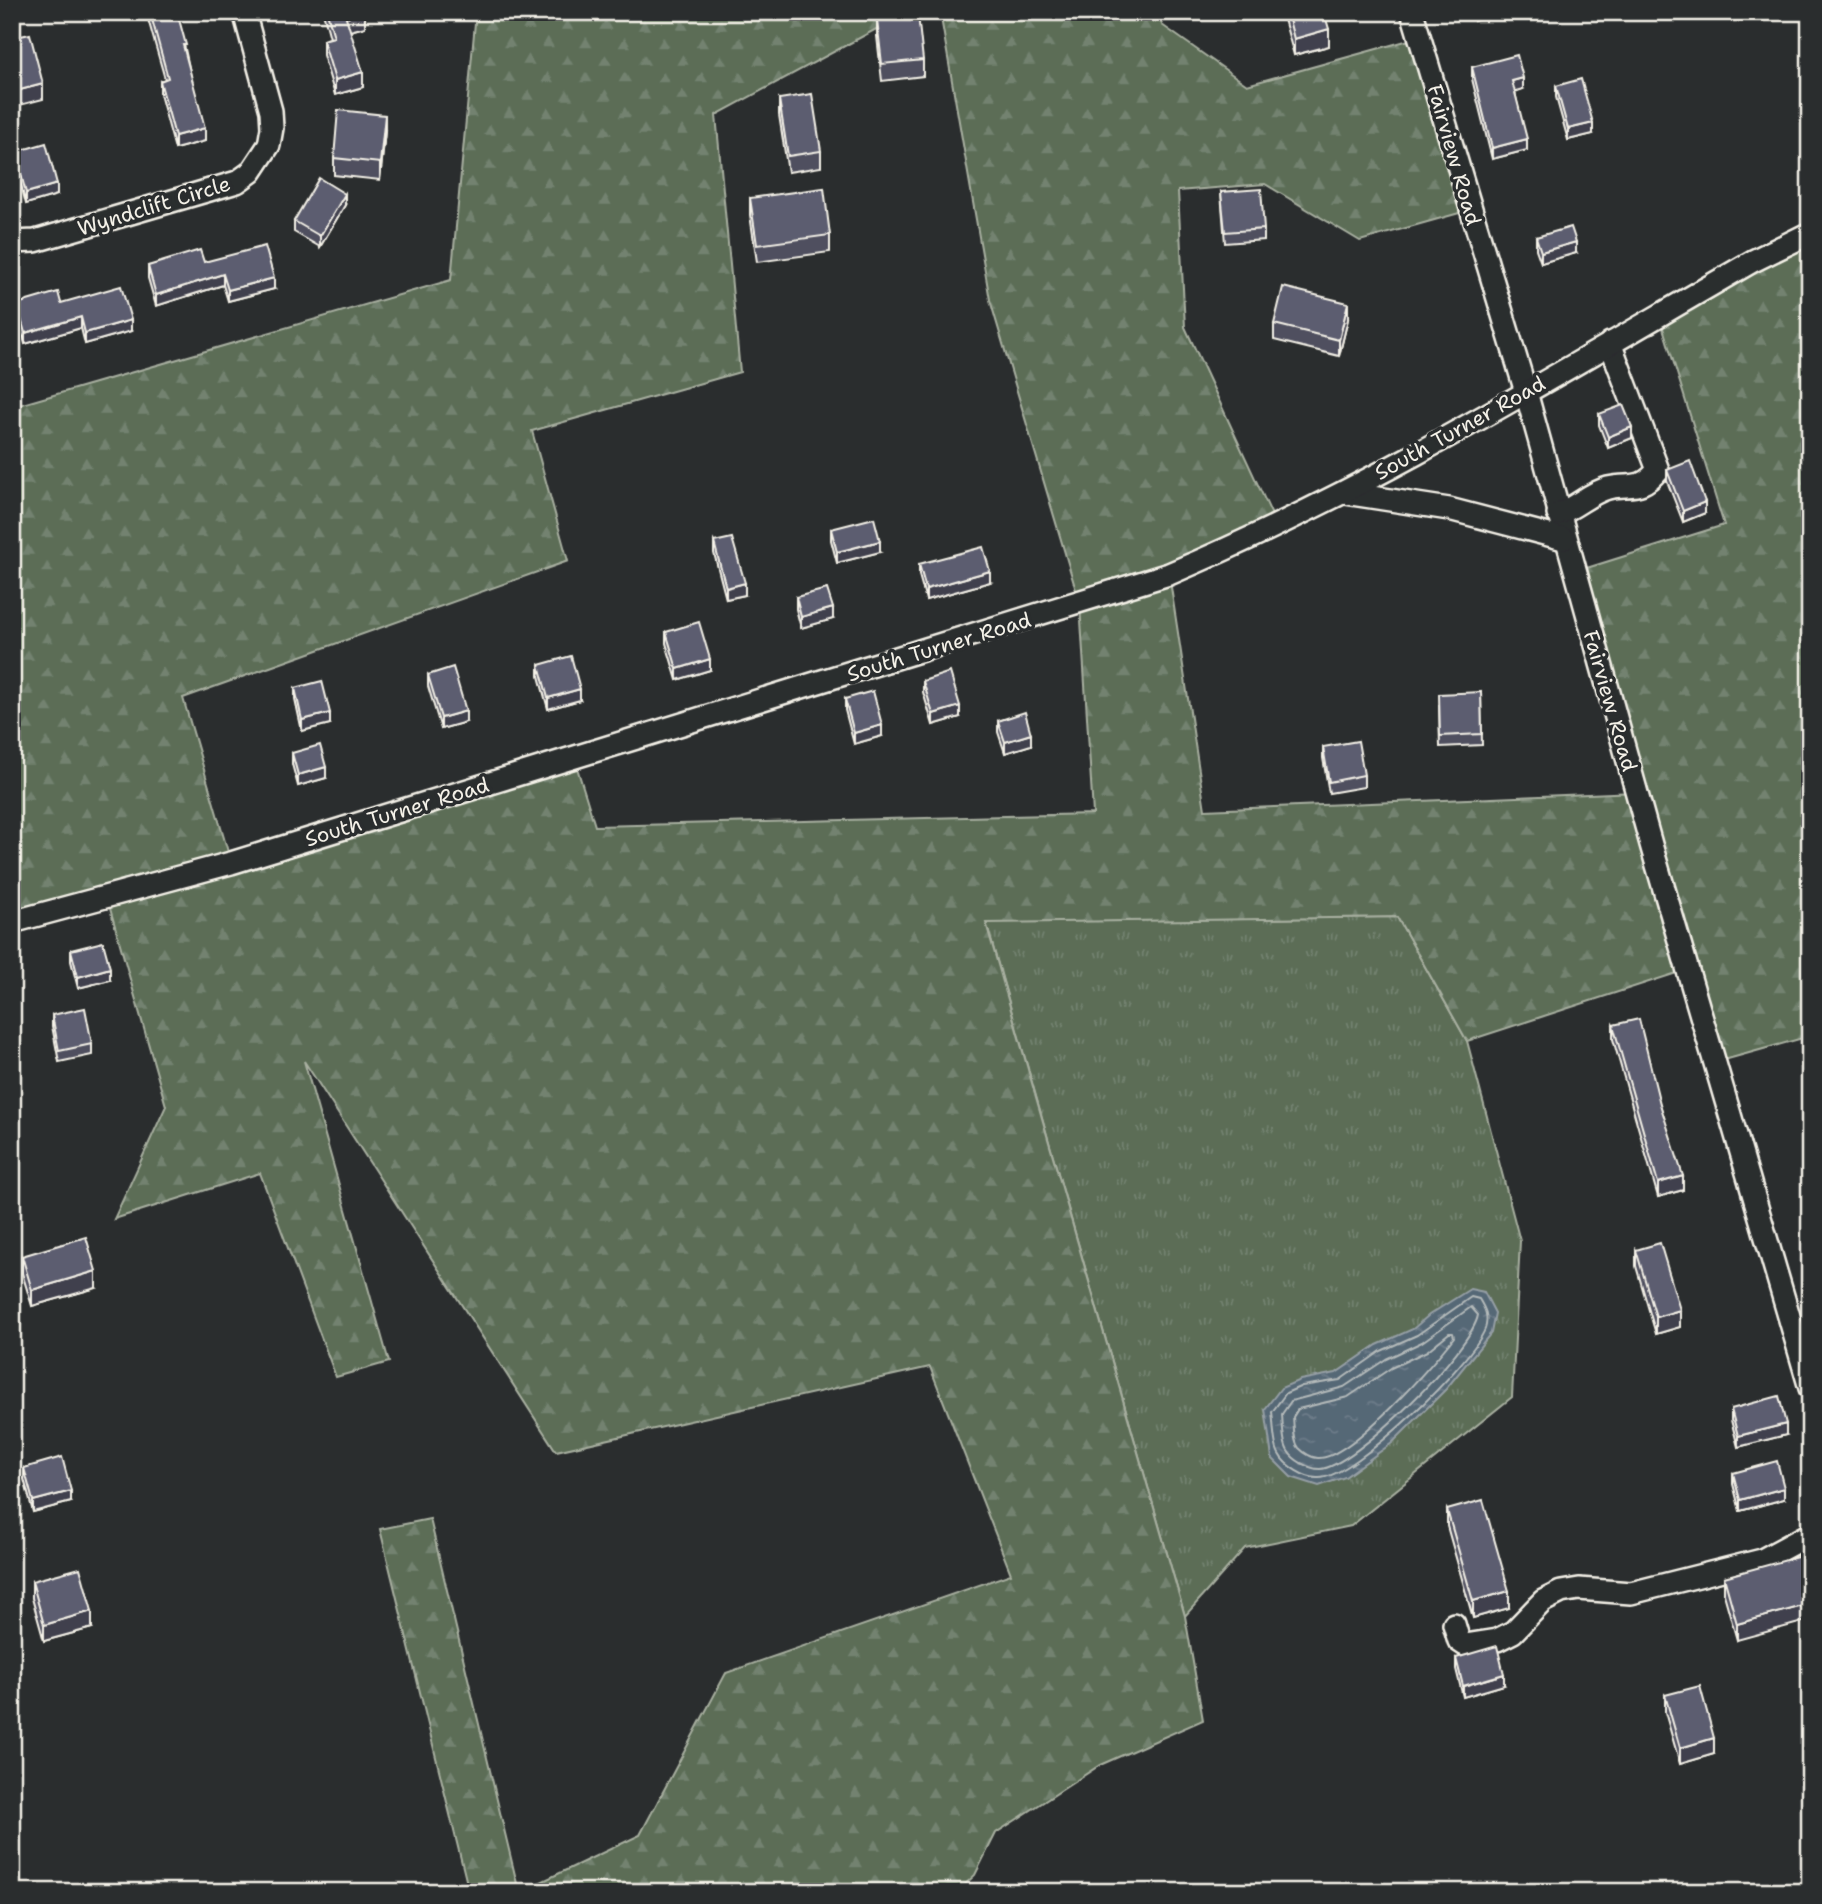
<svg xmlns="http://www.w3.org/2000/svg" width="1822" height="1904" font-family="'Shantell Sans',sans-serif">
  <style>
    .grass { fill: url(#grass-tufts); stroke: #a8afa0; stroke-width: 2 }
    .forest { fill: url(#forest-firs); stroke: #a8afa0; stroke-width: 2 }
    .water { fill: url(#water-ripples); stroke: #959ea4; stroke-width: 2 }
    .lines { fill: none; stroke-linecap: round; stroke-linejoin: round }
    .shore { stroke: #b4baba; stroke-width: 2 }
    .minor-casing { stroke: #f4f1e8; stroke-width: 26 }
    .minor { stroke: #2a2d2e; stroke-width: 21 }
    .wall { fill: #4f505f; stroke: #f4f1e8; stroke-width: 2 }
    .shaded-wall { fill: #40414e; stroke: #f4f1e8; stroke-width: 2 }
    .building { fill: #5c5d6f; stroke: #f4f1e8; stroke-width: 2 }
    .labels { text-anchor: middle; stroke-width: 7; stroke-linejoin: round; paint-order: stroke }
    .street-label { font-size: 21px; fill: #f4f1e8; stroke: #2a2d2e }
  </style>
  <defs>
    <pattern id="grass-tufts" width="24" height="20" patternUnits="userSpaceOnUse" patternTransform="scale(1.75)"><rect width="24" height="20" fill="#5b6d57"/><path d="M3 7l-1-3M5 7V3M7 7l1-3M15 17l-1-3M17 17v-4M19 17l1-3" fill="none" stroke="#73826f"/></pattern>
    <pattern id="forest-firs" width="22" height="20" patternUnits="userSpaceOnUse" patternTransform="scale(1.75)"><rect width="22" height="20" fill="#5b6d57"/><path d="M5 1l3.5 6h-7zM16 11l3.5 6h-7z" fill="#73826f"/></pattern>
    <pattern id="water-ripples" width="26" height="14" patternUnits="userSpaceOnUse" patternTransform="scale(1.75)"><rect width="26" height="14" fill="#556776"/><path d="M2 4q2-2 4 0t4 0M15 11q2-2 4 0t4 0" fill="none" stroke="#6e7d8a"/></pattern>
  </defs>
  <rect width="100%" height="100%" fill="#2a2d2e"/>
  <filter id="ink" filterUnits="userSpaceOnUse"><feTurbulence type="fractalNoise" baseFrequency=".0143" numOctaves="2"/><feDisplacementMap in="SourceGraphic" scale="14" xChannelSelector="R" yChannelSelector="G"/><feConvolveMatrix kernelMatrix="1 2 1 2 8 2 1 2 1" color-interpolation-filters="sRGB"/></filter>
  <g filter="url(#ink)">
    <path class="grass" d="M 1397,917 L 1467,1041 L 1520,1241 L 1512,1397 L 1351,1526 L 1245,1548 L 1185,1616 L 986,922 Z"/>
    <g class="forest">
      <path d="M 476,12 L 908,12 L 716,115 L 740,372 L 532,431 L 568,561 L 183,698 L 231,862 L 574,758 L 595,826 L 1093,814 L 1080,604 L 990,300 L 940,12 L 1158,12 L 1162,25 L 1247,85 L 1420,37 L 1470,210 L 1360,241 L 1265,184 L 1178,191 L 1185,327 L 1277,526 L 1169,574 L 1205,810 L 1636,792 L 1574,572 L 1724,525 L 1659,315 L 1810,233 L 1810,1036 L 1717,1062 L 1689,969 L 1467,1041 L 1397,917 L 986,923 L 1185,1616 L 1203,1720 L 1100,1765 L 996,1833 L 975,1875 L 957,1892 L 520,1892 L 640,1835 L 726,1673 L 1011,1574 L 930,1367 L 556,1451 L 304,1061 L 389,1362 L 336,1377 L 260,1173 L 114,1219 L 166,1106 L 107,898 L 12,922 L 12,407 L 451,280 Z"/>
      <path d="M 430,1519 L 519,1892 L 469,1892 L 380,1529 Z"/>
    </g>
    <path class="water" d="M 1470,1289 L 1484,1292 L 1495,1313 L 1491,1333 L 1446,1389 L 1392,1443 L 1345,1477 L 1319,1486 L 1291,1477 L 1272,1458 L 1265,1409 L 1281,1388 L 1300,1380 L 1336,1373 L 1377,1345 L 1413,1329 L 1429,1315 Z"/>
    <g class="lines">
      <g class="shore">
        <path d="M 1471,1297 L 1479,1299 C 1485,1309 1489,1316 1485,1329 C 1473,1361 1355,1478 1319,1478 C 1306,1479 1285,1466 1279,1454 C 1273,1444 1274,1424 1272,1412 L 1286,1393 L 1302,1386 L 1340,1380 L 1381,1351 L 1417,1335 Z"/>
        <path d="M 1471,1307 L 1478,1315 C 1473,1348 1354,1468 1320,1469 C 1309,1469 1293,1460 1288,1451 C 1282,1442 1283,1424 1282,1414 L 1291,1401 L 1344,1387 L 1386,1359 L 1422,1342 Z"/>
        <path d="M 1449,1333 L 1453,1333 L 1454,1337 C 1434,1363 1350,1460 1318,1458 C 1312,1458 1304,1453 1299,1448 C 1293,1441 1294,1426 1293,1417 L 1298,1409 L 1348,1397 L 1391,1368 L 1427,1351 Z"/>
      </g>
      <defs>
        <g id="minor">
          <path d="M 1412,12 L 1526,392 L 1652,848 L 1810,1388"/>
          <path d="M 12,242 L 35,241 L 237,182 L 251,172 L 269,145 L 272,128 L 271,111 L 244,12"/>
          <path d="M 1345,493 L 1449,509 L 1564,539"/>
          <path d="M 1558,514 C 1575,508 1591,492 1608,488 C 1631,483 1640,492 1658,470 L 1610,343"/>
          <path d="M 12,922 L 231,863 L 1169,574 C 1373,488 1562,371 1753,261 L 1810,233"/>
          <path d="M 1454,1624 L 1459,1641 L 1465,1645 L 1497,1640 L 1513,1632 L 1543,1601 L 1561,1592 L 1579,1589 L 1631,1593 L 1762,1560 L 1810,1534"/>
        </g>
      </defs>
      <use href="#minor" class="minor-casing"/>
      <use href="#minor" class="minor"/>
    </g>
    <g class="wall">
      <path d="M 146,12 L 177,12 L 205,141 L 175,149 L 160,94 L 160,81 L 165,79 Z"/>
      <path d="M 323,12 L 365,12 L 365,27 L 350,31 L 363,87 L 335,95 L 323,55 L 323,40 L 330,38 Z"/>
      <path d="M 1282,12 L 1324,12 L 1329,46 L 1294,55 Z"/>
      <path d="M 877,20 L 923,60 L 923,76 L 882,81 L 877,36 Z"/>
      <path d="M 1472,67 L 1523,89 L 1515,92 L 1527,150 L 1492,159 L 1472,79 Z"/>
      <path d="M 1556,86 L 1593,134 L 1568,140 L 1556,97 Z"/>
      <path d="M 779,99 L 821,151 L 821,167 L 788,172 L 779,115 Z"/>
      <path d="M 385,131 L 380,180 L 334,175 L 334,158 Z"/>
      <path d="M 15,152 L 57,195 L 26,204 L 15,163 Z"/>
      <path d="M 1221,192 L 1264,229 L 1264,240 L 1225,243 Z"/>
      <path d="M 750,198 L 830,235 L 830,252 L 757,262 L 750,215 Z"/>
      <path d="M 345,205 L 320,247 L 294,232 L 294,221 Z"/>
      <path d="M 1536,237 L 1576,253 L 1541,263 L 1536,249 Z"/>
      <path d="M 204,262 L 274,289 L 228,301 L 223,285 L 156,306 L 148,278 L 148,266 Z"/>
      <path d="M 61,303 L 131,331 L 85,344 L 81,328 L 25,344 L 17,315 L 17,304 Z"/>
      <path d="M 1348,319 L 1339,356 L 1274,340 L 1274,324 Z"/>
      <path d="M 1599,414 L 1632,438 L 1608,448 L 1599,425 Z"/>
      <path d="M 1667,470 L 1705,513 L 1683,522 L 1667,481 Z"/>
      <path d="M 831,529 L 880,552 L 837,563 L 831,540 Z"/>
      <path d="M 714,542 L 745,595 L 726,599 L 714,553 Z"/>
      <path d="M 919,564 L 990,582 L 926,600 L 919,575 Z"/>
      <path d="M 796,597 L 833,619 L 801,628 L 796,609 Z"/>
      <path d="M 666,632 L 710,670 L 677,680 L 666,643 Z"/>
      <path d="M 539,665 L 580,700 L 548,709 L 539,676 Z"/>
      <path d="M 428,675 L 466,722 L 441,729 L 428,686 Z"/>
      <path d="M 923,681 L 960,717 L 933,725 L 923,692 Z"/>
      <path d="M 295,688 L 330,724 L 302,731 L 295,699 Z"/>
      <path d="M 1481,692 L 1482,745 L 1440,747 L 1439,705 Z"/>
      <path d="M 845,699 L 882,736 L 854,744 L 845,710 Z"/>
      <path d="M 998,721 L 1031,745 L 1005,753 L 998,732 Z"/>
      <path d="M 1323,747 L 1364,775 L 1364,787 L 1329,793 L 1323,758 Z"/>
      <path d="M 292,753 L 326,778 L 298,786 L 292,764 Z"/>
      <path d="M 71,950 L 110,980 L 78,988 L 71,961 Z"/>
      <path d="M 52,1015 L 92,1044 L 92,1055 L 59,1062 L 52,1026 Z"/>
      <path d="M 1613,1025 L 1660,1104 L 1683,1190 L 1658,1197 L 1613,1039 Z"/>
      <path d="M 1636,1250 L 1680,1327 L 1656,1334 L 1636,1266 Z"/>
      <path d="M 22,1256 L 96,1288 L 32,1306 L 22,1273 Z"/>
      <path d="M 1731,1409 L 1786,1435 L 1738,1447 L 1731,1420 Z"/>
      <path d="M 24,1468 L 71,1502 L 33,1512 L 24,1479 Z"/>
      <path d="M 1733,1473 L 1784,1499 L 1740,1511 L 1733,1484 Z"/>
      <path d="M 1447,1510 L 1509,1608 L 1473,1618 L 1447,1526 Z"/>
      <path d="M 1724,1577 L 1810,1586 L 1737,1640 L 1724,1594 Z"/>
      <path d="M 32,1581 L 92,1628 L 44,1641 L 32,1598 Z"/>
      <path d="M 1456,1658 L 1504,1685 L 1463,1697 L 1456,1669 Z"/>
      <path d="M 1665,1695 L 1714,1754 L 1680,1764 L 1665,1712 Z"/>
    </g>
    <g class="shaded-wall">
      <path d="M 365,12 L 365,27 L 346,32 L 346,17 Z"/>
      <path d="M 1474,12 L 1507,12 L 1474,21 Z"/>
      <path d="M 1329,29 L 1329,46 L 1294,55 L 1294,39 Z"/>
      <path d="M 363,72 L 363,87 L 335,95 L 335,80 Z"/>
      <path d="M 1523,78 L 1523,89 L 1512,92 L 1512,81 Z"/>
      <path d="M 43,84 L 43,99 L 12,107 L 12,92 Z"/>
      <path d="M 385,115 L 385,131 L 380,180 L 380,163 Z"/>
      <path d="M 1593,123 L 1593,134 L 1568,140 L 1568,129 Z"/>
      <path d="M 205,128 L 205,141 L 175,149 L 175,136 Z"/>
      <path d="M 1527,139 L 1527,150 L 1492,159 L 1492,148 Z"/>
      <path d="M 57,184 L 57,195 L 26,204 L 26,193 Z"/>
      <path d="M 345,194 L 345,205 L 320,247 L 320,236 Z"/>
      <path d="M 1576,242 L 1576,253 L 1541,263 L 1541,252 Z"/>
      <path d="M 223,274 L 223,285 L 156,306 L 156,295 Z"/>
      <path d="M 274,278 L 274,289 L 228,301 L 228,290 Z"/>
      <path d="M 1348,303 L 1348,319 L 1339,356 L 1339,340 Z"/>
      <path d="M 81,317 L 81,328 L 25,344 L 25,333 Z"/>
      <path d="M 131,320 L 131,331 L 85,344 L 85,333 Z"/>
      <path d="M 1632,427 L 1632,438 L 1608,448 L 1608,437 Z"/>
      <path d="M 1705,502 L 1705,513 L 1683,522 L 1683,511 Z"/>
      <path d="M 880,541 L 880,552 L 837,563 L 837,552 Z"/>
      <path d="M 990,571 L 990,582 L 926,600 L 926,589 Z"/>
      <path d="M 745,583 L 745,595 L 726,599 L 726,588 Z"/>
      <path d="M 833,608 L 833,619 L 801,628 L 801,617 Z"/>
      <path d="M 710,659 L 710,670 L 677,680 L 677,669 Z"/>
      <path d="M 580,689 L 580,700 L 548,709 L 548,698 Z"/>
      <path d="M 960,706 L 960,717 L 933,725 L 933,714 Z"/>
      <path d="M 466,711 L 466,722 L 441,729 L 441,718 Z"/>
      <path d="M 330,713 L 330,724 L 302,731 L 302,720 Z"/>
      <path d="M 882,725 L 882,736 L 854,744 L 854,733 Z"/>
      <path d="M 1031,734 L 1031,745 L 1005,753 L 1005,742 Z"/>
      <path d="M 326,767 L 326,778 L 298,786 L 298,775 Z"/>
      <path d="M 110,968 L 110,980 L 78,988 L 78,977 Z"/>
      <path d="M 1683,1176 L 1683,1190 L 1658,1197 L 1658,1183 Z"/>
      <path d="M 96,1271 L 96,1288 L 32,1306 L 32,1290 Z"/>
      <path d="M 1680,1310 L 1680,1327 L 1656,1334 L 1656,1317 Z"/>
      <path d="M 1786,1424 L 1786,1435 L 1738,1447 L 1738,1436 Z"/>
      <path d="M 1784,1488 L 1784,1499 L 1740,1511 L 1740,1500 Z"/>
      <path d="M 71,1491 L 71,1502 L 33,1512 L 33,1501 Z"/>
      <path d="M 1509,1591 L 1509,1608 L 1473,1618 L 1473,1601 Z"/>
      <path d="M 1810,1604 L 1810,1620 L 1737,1640 L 1737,1624 Z"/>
      <path d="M 92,1611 L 92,1628 L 44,1641 L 44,1625 Z"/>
      <path d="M 1504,1674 L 1504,1685 L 1463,1697 L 1463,1686 Z"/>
      <path d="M 1714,1738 L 1714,1754 L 1680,1764 L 1680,1748 Z"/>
    </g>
    <g class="building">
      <path d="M 150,12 L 177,12 L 186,45 L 183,45 L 205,128 L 175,136 L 160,81 L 168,78 Z"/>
      <path d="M 327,12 L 365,12 L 346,17 L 363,72 L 335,80 L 323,40 L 334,37 Z"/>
      <path d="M 1287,12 L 1324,12 L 1329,29 L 1294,39 Z"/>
      <path d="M 918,15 L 923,60 L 882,64 L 877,20 Z"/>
      <path d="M 12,22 L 16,37 L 30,34 L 43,84 L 12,92 Z"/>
      <path d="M 1517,55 L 1523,78 L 1512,81 L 1527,139 L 1492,148 L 1472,67 Z"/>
      <path d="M 1581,79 L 1593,123 L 1568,129 L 1556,86 Z"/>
      <path d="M 812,94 L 821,151 L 788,156 L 779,99 Z"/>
      <path d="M 338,110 L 385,115 L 380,163 L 334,158 Z"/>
      <path d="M 46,143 L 57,184 L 26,193 L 15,152 Z"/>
      <path d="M 319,178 L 345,194 L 320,236 L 294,221 Z"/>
      <path d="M 824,188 L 830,235 L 757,245 L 750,198 Z"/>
      <path d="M 1261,189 L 1264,229 L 1225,232 L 1221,192 Z"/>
      <path d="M 1571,227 L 1576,242 L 1541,252 L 1536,237 Z"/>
      <path d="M 265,246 L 274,278 L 228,290 L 223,274 L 156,295 L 148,266 L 200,250 L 204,262 Z"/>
      <path d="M 121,286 L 131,320 L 85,333 L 81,317 L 25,333 L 17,304 L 58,292 L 61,303 Z"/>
      <path d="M 1283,287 L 1348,303 L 1339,340 L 1274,324 Z"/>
      <path d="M 1623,405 L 1632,427 L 1608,437 L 1599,414 Z"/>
      <path d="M 1690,461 L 1705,502 L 1683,511 L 1667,470 Z"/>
      <path d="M 874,518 L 880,541 L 837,552 L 831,529 Z"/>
      <path d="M 732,538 L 745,583 L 726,588 L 714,542 Z"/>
      <path d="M 983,547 L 990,571 L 926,589 L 919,564 Z"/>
      <path d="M 827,589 L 833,608 L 801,617 L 796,597 Z"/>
      <path d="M 699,622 L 710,659 L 677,669 L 666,632 Z"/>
      <path d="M 571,656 L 580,689 L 548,698 L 539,665 Z"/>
      <path d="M 453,667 L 466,711 L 441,718 L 428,675 Z"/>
      <path d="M 950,672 L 960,706 L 933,714 L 923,681 Z"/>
      <path d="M 322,681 L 330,713 L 302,720 L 295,688 Z"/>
      <path d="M 873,691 L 882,725 L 854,733 L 845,699 Z"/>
      <path d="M 1481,692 L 1482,734 L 1440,736 L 1439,694 Z"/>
      <path d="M 1025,712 L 1031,734 L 1005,742 L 998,721 Z"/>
      <path d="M 1358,741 L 1364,775 L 1329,782 L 1323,747 Z"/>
      <path d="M 320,745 L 326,767 L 298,775 L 292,753 Z"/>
      <path d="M 103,942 L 110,968 L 78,977 L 71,950 Z"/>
      <path d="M 85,1008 L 92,1044 L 59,1051 L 52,1015 Z"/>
      <path d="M 1639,1019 L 1660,1104 L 1683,1176 L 1658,1183 L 1613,1025 Z"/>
      <path d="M 86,1237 L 96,1271 L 32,1290 L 22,1256 Z"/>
      <path d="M 1660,1243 L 1680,1310 L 1656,1317 L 1636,1250 Z"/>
      <path d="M 1779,1396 L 1786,1424 L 1738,1436 L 1731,1409 Z"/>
      <path d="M 62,1457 L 71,1491 L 33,1501 L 24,1468 Z"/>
      <path d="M 1777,1461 L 1784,1488 L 1740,1500 L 1733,1473 Z"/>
      <path d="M 1483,1500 L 1509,1591 L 1473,1601 L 1447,1510 Z"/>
      <path d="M 1801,1556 L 1810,1586 L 1810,1604 L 1737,1624 L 1724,1577 Z"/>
      <path d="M 80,1568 L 92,1611 L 44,1625 L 32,1581 Z"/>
      <path d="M 1497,1646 L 1504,1674 L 1463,1686 L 1456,1658 Z"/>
      <path d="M 1700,1686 L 1714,1738 L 1680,1748 L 1665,1695 Z"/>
    </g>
  </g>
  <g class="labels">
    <g class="street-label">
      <text transform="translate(1454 155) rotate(74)" y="7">Fairview Road</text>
      <text transform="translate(154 206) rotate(-17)" y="7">Wyndclift Circle</text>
      <text transform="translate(1460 428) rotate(-29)" y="7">South Turner Road</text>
      <text transform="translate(939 647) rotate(-17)" y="7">South Turner Road</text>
      <text transform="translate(1610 701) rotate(74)" y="7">Fairview Road</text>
      <text transform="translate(397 812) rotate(-17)" y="7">South Turner Road</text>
    </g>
  </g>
  <rect width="1822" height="1904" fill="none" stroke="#2a2d2e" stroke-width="42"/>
  <rect x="21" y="21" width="1780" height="1862" fill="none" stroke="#f4f1e8" stroke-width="2.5" filter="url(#ink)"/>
</svg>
